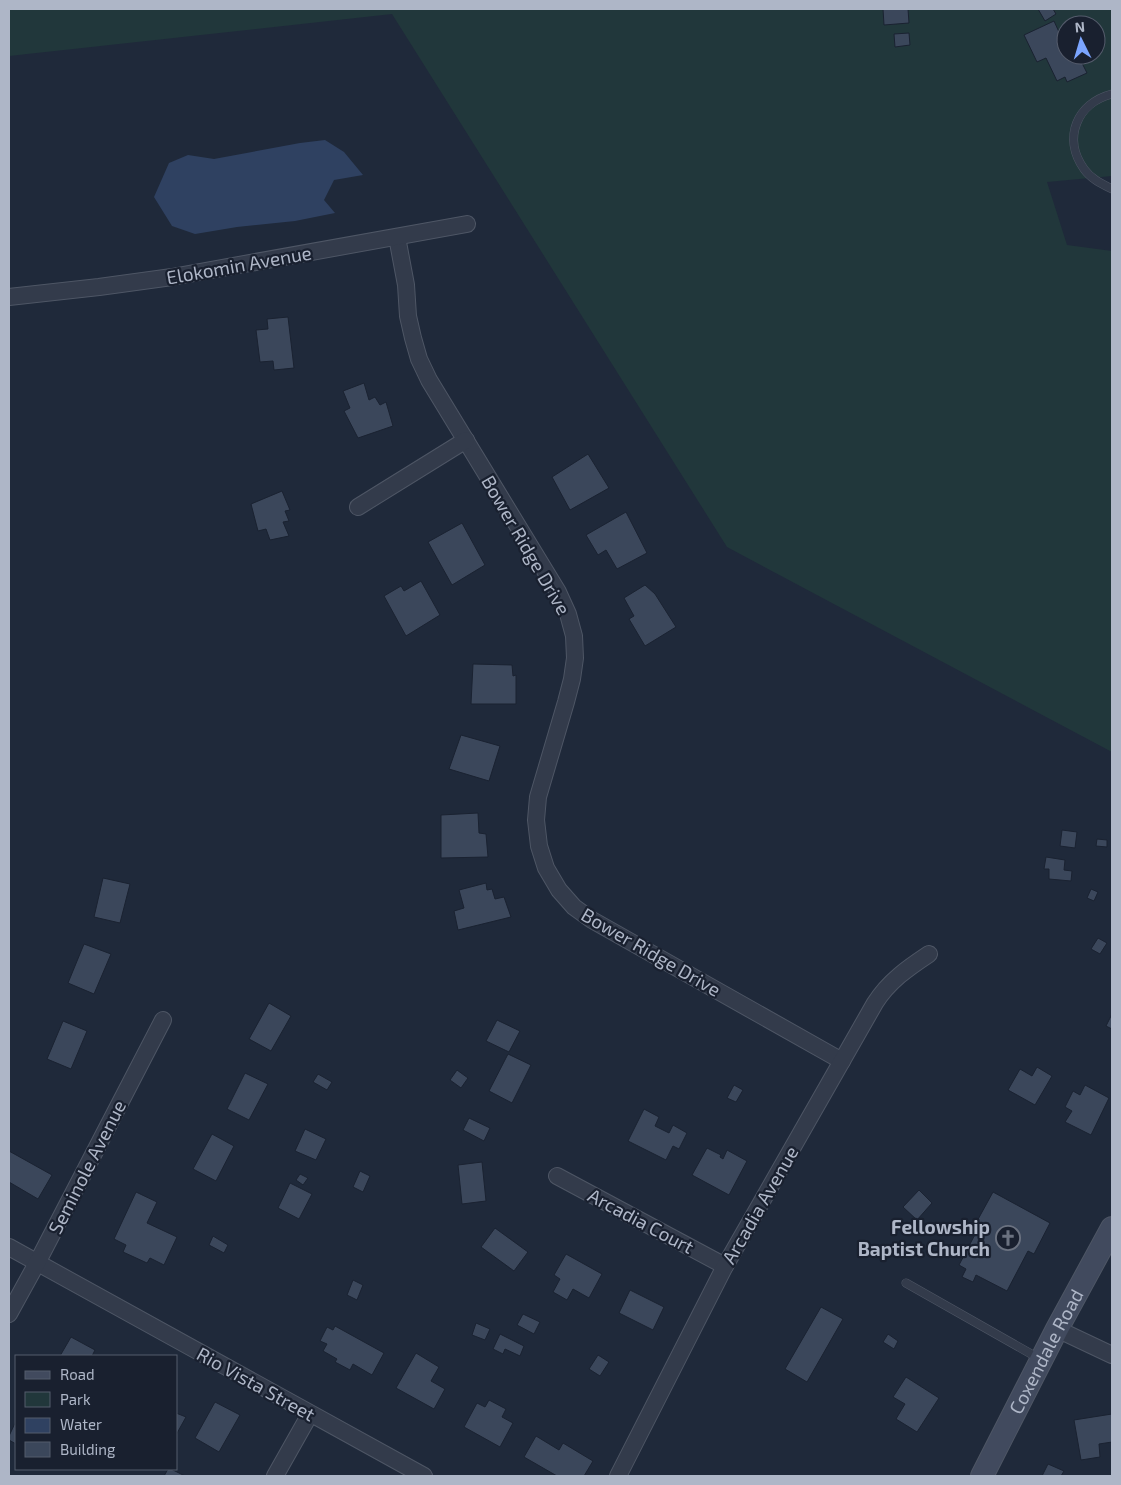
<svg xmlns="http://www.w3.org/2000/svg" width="1121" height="1485" font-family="'Exo 2',sans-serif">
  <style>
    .green { fill: #21373b; fill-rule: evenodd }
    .water { fill: #2f4161 }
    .building { fill: #3b475b; stroke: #1a2231 }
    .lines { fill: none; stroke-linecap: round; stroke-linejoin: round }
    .lane-casing { stroke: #4e5665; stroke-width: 9 }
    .street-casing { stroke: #4e5665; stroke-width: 18 }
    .secondary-casing { stroke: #4e5665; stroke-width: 24 }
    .lane { stroke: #333b4b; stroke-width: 8 }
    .street { stroke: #333b4b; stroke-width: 16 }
    .secondary { stroke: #414a5e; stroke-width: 22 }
    .labels { text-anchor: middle; stroke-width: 4.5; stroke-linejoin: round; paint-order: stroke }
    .street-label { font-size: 19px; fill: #aeb6c7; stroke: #19202f }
    .poi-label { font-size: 19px; font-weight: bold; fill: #aeb6c7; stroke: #19202f; text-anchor: end }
  </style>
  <rect width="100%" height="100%" fill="#1f293a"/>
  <path class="green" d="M 9,9 L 1112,9 L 1112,176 L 1047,182 L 1067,245 L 1112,251 L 1112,752 L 727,547 L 392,14 L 9,56 ZM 1066,25 L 1096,25 L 1096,55 L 1066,55 Z"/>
  <path class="water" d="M 325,140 L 344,152 L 363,175 L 334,180 L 324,200 L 335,213 L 295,221 L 237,227 L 195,234 L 172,226 L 154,197 L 169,163 L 188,155 L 214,159 L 300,143 Z"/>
  <g class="building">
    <path d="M 883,9 L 908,9 L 909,23 L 884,25 Z"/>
    <path d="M 1038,9 L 1053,9 L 1056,14 L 1045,21 Z"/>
    <path d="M 1054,21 L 1064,43 L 1066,42 L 1066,55 L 1078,55 L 1087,73 L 1067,82 L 1065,77 L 1057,81 L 1046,58 L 1037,62 L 1024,35 Z"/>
    <path d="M 909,33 L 910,45 L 895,47 L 894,34 Z"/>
    <path d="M 288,317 L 294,368 L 274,370 L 273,361 L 260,362 L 256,330 L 268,329 L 267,319 Z"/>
    <path d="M 364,383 L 369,400 L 375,397 L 380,405 L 386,402 L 393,426 L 358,438 L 344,411 L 350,408 L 343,391 Z"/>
    <path d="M 588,454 L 609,488 L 570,510 L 552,477 Z"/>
    <path d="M 282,491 L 290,510 L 285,511 L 289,521 L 283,522 L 289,536 L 270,540 L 266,529 L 258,531 L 251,504 Z"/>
    <path d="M 626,512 L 647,553 L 617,569 L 606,550 L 598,555 L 586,535 Z"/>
    <path d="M 462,523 L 485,565 L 452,585 L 428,542 Z"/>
    <path d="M 421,581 L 440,615 L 406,636 L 384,596 L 401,586 L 404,591 Z"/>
    <path d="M 645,585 L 655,594 L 676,627 L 645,646 L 629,619 L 634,616 L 624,598 Z"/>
    <path d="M 473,664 L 512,665 L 513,676 L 516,675 L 516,704 L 471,704 Z"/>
    <path d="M 461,735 L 500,746 L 489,781 L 449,769 Z"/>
    <path d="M 478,813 L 479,833 L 486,834 L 488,857 L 441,858 L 441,815 Z"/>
    <path d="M 1062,830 L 1077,832 L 1075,848 L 1060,846 Z"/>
    <path d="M 1097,839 L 1107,840 L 1107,847 L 1096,846 Z"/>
    <path d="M 1046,857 L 1065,860 L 1064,870 L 1072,871 L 1071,881 L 1049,879 L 1049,869 L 1044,869 Z"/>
    <path d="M 103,878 L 130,884 L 120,923 L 94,917 Z"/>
    <path d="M 486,883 L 487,890 L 492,889 L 495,899 L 504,897 L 511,917 L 458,930 L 454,911 L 464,908 L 459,890 Z"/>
    <path d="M 1091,889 L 1098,892 L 1094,901 L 1087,898 Z"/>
    <path d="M 1098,938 L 1107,943 L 1100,954 L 1091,949 Z"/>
    <path d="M 84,944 L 111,954 L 94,994 L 68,983 Z"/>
    <path d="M 269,1003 L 291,1016 L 271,1051 L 249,1039 Z"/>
    <path d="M 1112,1014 L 1112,1029 L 1106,1026 Z"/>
    <path d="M 497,1020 L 520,1031 L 509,1052 L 486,1041 Z"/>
    <path d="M 63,1021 L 87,1031 L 71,1069 L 47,1059 Z"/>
    <path d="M 508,1054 L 531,1065 L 512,1103 L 489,1091 Z"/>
    <path d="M 1037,1067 L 1052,1076 L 1035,1105 L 1008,1090 L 1020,1069 L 1032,1076 Z"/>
    <path d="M 457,1070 L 468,1078 L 461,1088 L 450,1080 Z"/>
    <path d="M 245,1073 L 268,1084 L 249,1120 L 227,1109 Z"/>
    <path d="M 318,1074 L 332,1082 L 327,1090 L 313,1082 Z"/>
    <path d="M 734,1085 L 743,1090 L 736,1102 L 727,1098 Z"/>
    <path d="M 1085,1085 L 1109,1098 L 1091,1135 L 1065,1122 L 1072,1111 L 1065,1107 L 1073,1091 L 1080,1095 Z"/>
    <path d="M 644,1109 L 659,1117 L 655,1126 L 669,1133 L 673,1125 L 687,1133 L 679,1149 L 673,1146 L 666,1160 L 628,1141 Z"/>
    <path d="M 469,1118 L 490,1128 L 484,1141 L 463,1130 Z"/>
    <path d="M 305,1129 L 326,1139 L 316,1160 L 295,1151 Z"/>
    <path d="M 212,1134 L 234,1146 L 216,1181 L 193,1169 Z"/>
    <path d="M 707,1148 L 721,1155 L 720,1157 L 723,1159 L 727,1150 L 747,1161 L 729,1195 L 692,1175 Z"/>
    <path d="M 9,1151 L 52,1175 L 38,1199 L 9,1182 Z"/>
    <path d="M 482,1162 L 486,1201 L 462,1204 L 458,1165 Z"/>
    <path d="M 360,1171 L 370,1176 L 363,1192 L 353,1187 Z"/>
    <path d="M 300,1174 L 308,1178 L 303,1185 L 296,1180 Z"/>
    <path d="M 290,1183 L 312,1194 L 299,1219 L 278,1208 Z"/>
    <path d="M 919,1190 L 932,1203 L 917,1220 L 903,1207 Z"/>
    <path d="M 136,1192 L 157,1202 L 147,1223 L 177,1237 L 164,1265 L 150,1258 L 147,1263 L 123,1252 L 126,1245 L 114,1239 Z"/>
    <path d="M 993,1192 L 1050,1223 L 1034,1254 L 1028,1251 L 1007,1291 L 976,1275 L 973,1282 L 962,1277 L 966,1269 L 959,1265 L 980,1225 L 976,1223 Z"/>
    <path d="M 495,1228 L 528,1252 L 514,1271 L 481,1247 Z"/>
    <path d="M 213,1236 L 228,1245 L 224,1253 L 209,1245 Z"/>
    <path d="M 566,1254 L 602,1274 L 589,1298 L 573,1289 L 567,1300 L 553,1292 L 560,1279 L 554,1275 Z"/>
    <path d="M 353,1280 L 363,1285 L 357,1300 L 347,1295 Z"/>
    <path d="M 630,1290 L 664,1307 L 653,1330 L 619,1313 Z"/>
    <path d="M 821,1307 L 843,1319 L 807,1382 L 785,1369 Z"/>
    <path d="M 523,1314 L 540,1322 L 534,1334 L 517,1325 Z"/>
    <path d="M 476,1323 L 490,1329 L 485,1340 L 472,1335 Z"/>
    <path d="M 335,1326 L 384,1353 L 372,1375 L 353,1364 L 350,1370 L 335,1362 L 337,1359 L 323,1351 L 327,1344 L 320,1341 L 327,1327 L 333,1330 Z"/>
    <path d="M 500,1334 L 524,1346 L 520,1356 L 505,1349 L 503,1354 L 493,1349 Z"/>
    <path d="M 888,1334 L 898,1341 L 894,1349 L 883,1342 Z"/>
    <path d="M 71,1337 L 95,1350 L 92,1356 L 60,1356 Z"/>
    <path d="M 416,1353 L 439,1367 L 431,1381 L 445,1389 L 434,1409 L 396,1388 Z"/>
    <path d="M 598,1355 L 609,1362 L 600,1376 L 589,1369 Z"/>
    <path d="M 906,1377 L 939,1398 L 917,1432 L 896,1419 L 905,1404 L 893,1397 Z"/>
    <path d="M 489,1400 L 506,1409 L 502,1417 L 513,1423 L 500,1447 L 464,1427 L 477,1403 L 485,1407 Z"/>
    <path d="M 215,1402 L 240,1415 L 219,1452 L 195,1438 Z"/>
    <path d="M 176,1413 L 186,1417 L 176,1435 Z"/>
    <path d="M 1112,1414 L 1112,1442 L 1099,1444 L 1100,1457 L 1081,1460 L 1074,1420 Z"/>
    <path d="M 16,1421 L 16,1444 L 9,1440 L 9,1436 Z"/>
    <path d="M 536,1436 L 559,1450 L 563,1443 L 593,1461 L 584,1476 L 557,1476 L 524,1457 Z"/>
    <path d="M 1048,1464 L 1064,1471 L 1061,1476 L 1042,1476 Z"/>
    <path d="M 168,1469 L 171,1469 L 185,1476 L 164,1476 Z"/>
  </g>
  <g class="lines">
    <defs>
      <g id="lane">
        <path d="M 1112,94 C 1077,103 1062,138 1084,169 C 1091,179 1102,184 1112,189"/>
        <path d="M 906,1283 L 1040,1359"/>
      </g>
      <g id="street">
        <path d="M 397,237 L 406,285 L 408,316 L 413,338 L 419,359 L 429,380 L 558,592 L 568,614 L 574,636 L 575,658 L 572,679 L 566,702 L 538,797 L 536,820 L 539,846 L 546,868 L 559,890 L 574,907 L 592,920 L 842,1061"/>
        <path d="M 9,297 L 99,287 L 172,277 L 467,224"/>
        <path d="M 358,507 L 466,440"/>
        <path d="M 557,1176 L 725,1266"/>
        <path d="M 9,1247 L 424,1476"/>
        <path d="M 9,1314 L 37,1263 L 163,1020"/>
        <path d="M 1057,1329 L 1112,1355"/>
        <path d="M 275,1476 L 310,1414"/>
        <path d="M 618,1476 L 725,1266 L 875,1003 C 889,981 908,968 929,954"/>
      </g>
      <g id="secondary">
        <path id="s1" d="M 982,1476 L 1057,1329 L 1112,1228"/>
      </g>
    </defs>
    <use href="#lane" class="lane-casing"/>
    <use href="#street" class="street-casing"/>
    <use href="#secondary" class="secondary-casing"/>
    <use href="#lane" class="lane"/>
    <use href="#street" class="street"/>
    <use href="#secondary" class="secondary"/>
  </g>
  <defs>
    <symbol id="church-ring" viewBox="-11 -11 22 22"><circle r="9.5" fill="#19202f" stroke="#6b7280" stroke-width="1.5"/><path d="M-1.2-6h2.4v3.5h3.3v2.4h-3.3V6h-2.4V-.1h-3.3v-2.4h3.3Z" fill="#6b7280"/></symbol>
  </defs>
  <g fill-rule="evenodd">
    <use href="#church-ring" x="994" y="1224" width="28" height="28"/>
  </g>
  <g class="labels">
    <g class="street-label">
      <text transform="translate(239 265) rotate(-10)" y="7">Elokomin Avenue</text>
      <text transform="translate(526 545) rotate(60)" y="7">Bower Ridge Drive</text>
      <text transform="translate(651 952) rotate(30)" y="7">Bower Ridge Drive</text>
      <text transform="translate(87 1167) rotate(-63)" y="7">Seminole Avenue</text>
      <text transform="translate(760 1205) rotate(-60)" y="7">Arcadia Avenue</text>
      <text transform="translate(641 1221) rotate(28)" y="7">Arcadia Court</text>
      <text dy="7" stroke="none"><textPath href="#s1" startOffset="140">Coxendale Road</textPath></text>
      <text transform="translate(256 1384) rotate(29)" y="7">Rio Vista Street</text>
    </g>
    <g class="poi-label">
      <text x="990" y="1234">Fellowship<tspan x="990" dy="22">Baptist Church</tspan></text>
    </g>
  </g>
  <rect width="1121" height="1485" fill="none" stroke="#aeb6c7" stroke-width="20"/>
  <rect x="15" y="1355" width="162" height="115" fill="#19202f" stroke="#555c6c"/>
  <rect x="25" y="1371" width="25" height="8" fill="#414a5e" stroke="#555c6c"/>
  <text x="60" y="1380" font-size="15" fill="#aeb6c7">Road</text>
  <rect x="25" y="1392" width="25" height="15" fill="#21373b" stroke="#555c6c"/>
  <text x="60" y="1405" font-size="15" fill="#aeb6c7">Park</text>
  <rect x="25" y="1418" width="25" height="15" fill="#2f4161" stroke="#555c6c"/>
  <text x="60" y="1430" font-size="15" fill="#aeb6c7">Water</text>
  <rect x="25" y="1442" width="25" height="15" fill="#3b475b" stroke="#555c6c"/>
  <text x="60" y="1455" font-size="15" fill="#aeb6c7">Building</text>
  <g transform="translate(1081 40) rotate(355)"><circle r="24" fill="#19202f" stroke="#555c6c"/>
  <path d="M0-4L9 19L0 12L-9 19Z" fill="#7ba5ff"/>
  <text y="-8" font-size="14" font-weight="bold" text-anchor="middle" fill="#aeb6c7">N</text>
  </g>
</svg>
